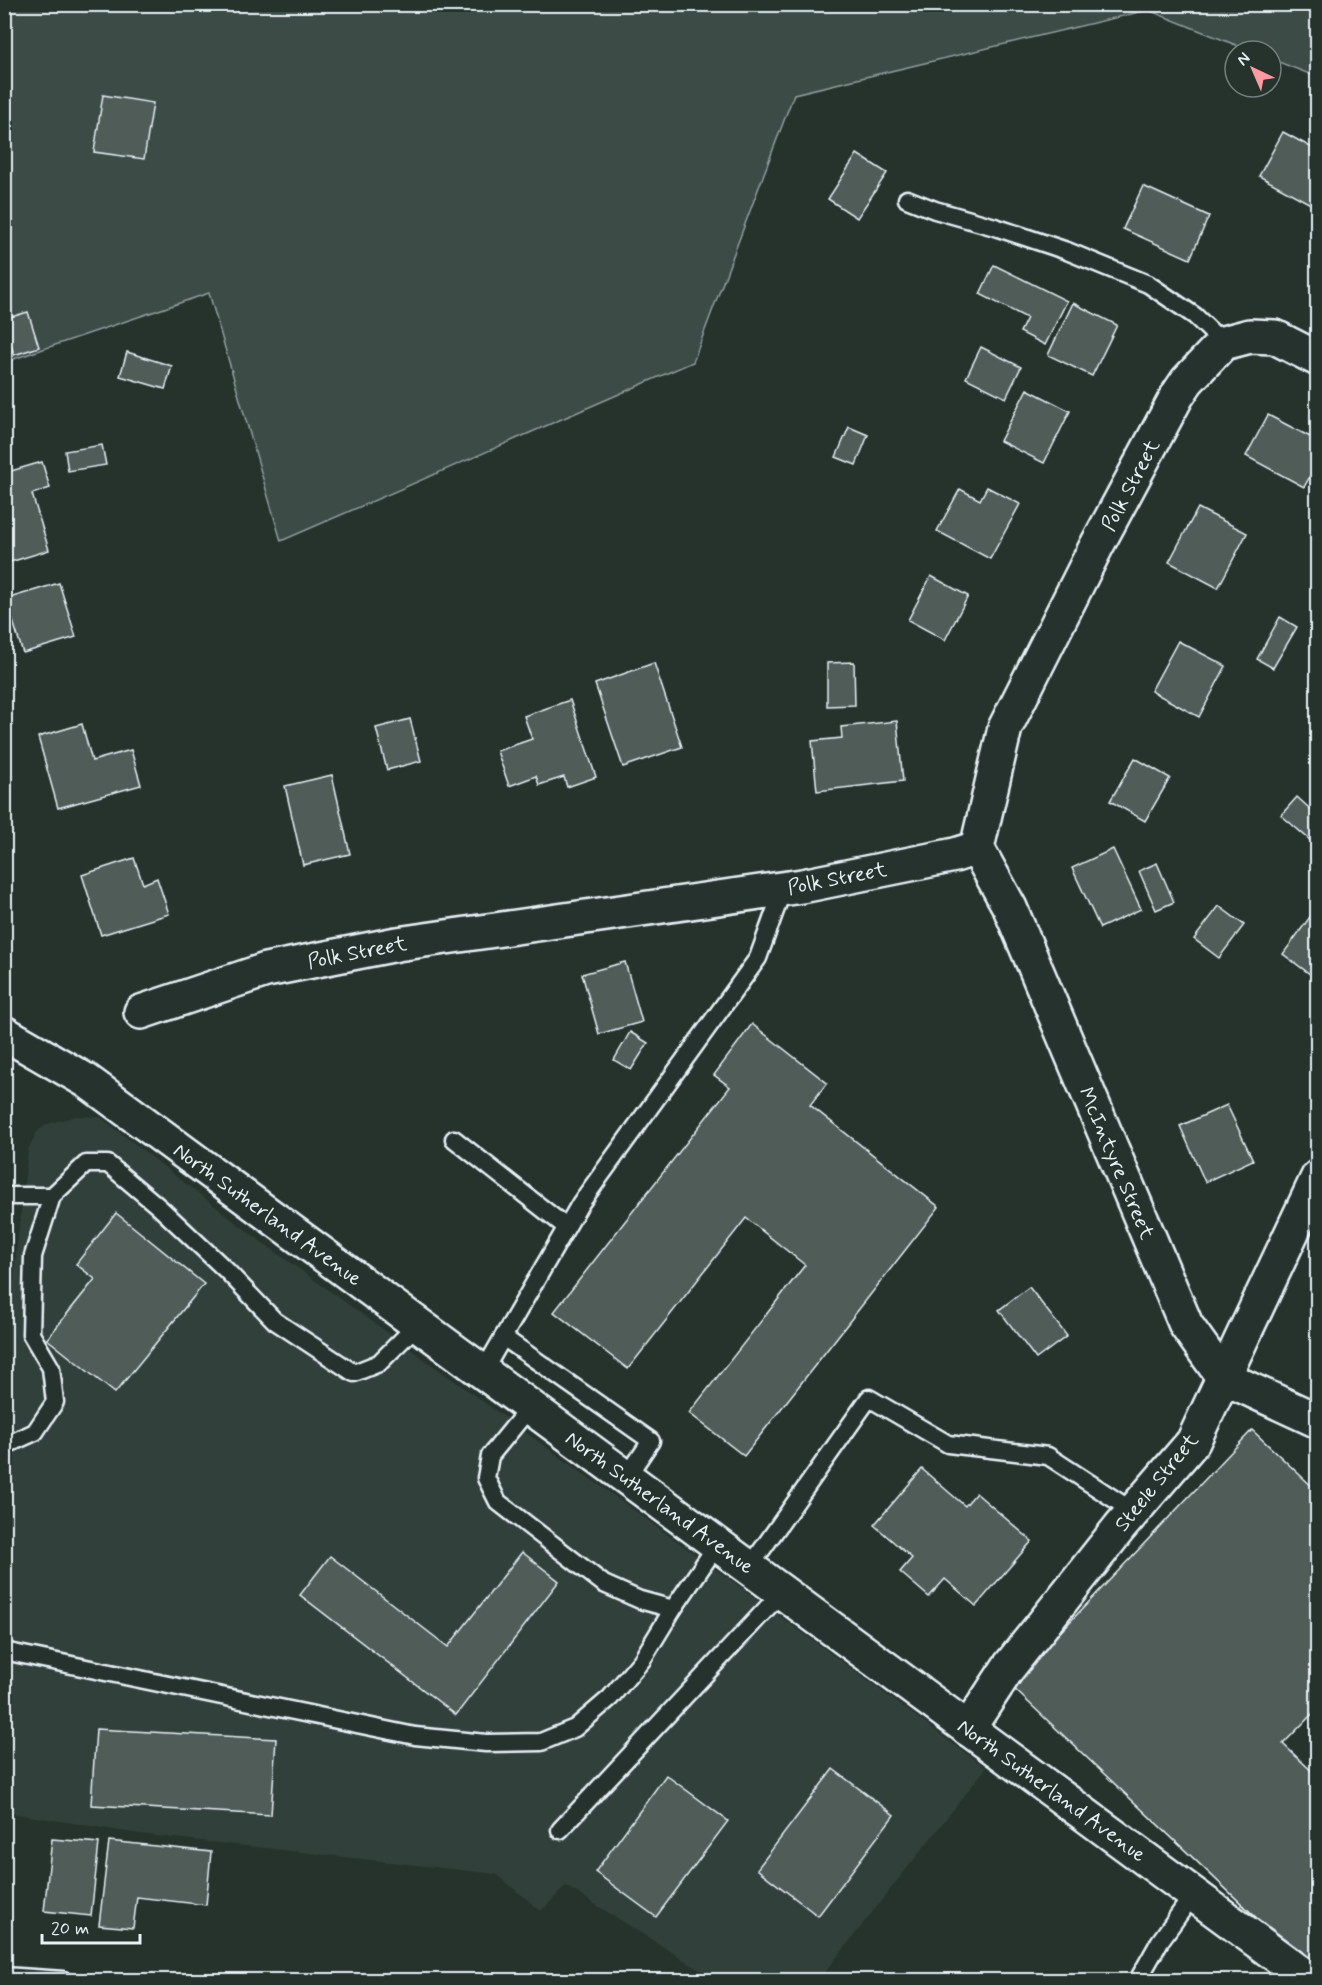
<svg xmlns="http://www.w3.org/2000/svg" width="1322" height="1985" font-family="Mynerve,sans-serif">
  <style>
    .built { fill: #333f3a }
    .green { fill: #3e4b47; stroke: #939ea0; stroke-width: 1.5 }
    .building { fill: #505c59; stroke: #e8f1f8; stroke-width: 1.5 }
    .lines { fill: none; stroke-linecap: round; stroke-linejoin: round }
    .lane-casing { stroke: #e8f1f8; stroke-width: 21 }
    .street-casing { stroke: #e8f1f8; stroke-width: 38 }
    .secondary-casing { stroke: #e8f1f8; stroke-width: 38 }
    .lane { stroke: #26332d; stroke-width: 16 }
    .street { stroke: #26332d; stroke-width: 33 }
    .secondary { stroke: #26332d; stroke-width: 33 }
    .labels { text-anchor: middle; stroke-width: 6; stroke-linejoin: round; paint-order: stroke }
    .street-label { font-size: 21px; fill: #e8f1f8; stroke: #26332d }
  </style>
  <rect width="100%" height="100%" fill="#26332d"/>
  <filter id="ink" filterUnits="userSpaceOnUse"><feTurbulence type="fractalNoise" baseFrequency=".0167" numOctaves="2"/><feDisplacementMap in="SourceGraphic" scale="12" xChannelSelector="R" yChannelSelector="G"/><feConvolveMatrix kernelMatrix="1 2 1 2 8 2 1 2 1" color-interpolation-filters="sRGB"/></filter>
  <g filter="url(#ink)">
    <path class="built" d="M 77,1116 L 100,1117 L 252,1235 L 746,1591 L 986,1768 L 819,1980 L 716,1980 L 566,1886 L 541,1911 L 496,1874 L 139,1834 L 5,1812 L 4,1373 L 7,1334 L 28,1150 L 36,1133 L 47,1124 Z"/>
    <path class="green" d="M 4,5 L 1317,5 L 1317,77 L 1271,59 L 1271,51 L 1251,51 L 1148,10 L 794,94 L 693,362 L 281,541 L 209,293 L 5,362 Z"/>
    <g class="building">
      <path d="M 103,95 L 153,103 L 144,159 L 94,152 Z"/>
      <path d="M 1283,132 L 1318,151 L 1316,207 L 1259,176 Z"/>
      <path d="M 857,154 L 887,173 L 857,218 L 828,199 Z"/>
      <path d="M 1143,186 L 1209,216 L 1190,259 L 1123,229 Z"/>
      <path d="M 994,265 L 1067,301 L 1045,345 L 1020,332 L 1027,318 L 980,294 Z"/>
      <path d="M 1073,303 L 1117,325 L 1092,376 L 1048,355 Z"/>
      <path d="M 28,312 L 39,347 L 14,355 L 4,319 Z"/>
      <path d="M 981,347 L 1021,367 L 1006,398 L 966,378 Z"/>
      <path d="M 127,352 L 172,366 L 165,389 L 120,376 Z"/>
      <path d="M 1027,389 L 1070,411 L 1044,463 L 1000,441 Z"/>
      <path d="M 1268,415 L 1318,441 L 1318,462 L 1304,487 L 1246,456 Z"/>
      <path d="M 849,427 L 868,435 L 856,465 L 836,457 Z"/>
      <path d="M 102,445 L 106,465 L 68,471 L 65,451 Z"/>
      <path d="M 42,462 L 50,488 L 32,494 L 49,550 L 4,564 L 4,473 Z"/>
      <path d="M 987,487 L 1020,504 L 990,559 L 937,531 L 960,489 L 980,500 Z"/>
      <path d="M 1198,508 L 1247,533 L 1218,588 L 1169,562 Z"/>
      <path d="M 931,576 L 968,596 L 945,640 L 908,620 Z"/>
      <path d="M 59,583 L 76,637 L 23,653 L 6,599 Z"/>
      <path d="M 1280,617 L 1297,627 L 1273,668 L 1257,659 Z"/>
      <path d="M 1178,641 L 1226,666 L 1199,717 L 1151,691 Z"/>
      <path d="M 854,662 L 855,705 L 827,706 L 827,663 Z"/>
      <path d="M 654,663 L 682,747 L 623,767 L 595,684 Z"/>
      <path d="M 570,700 L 596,777 L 567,787 L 564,777 L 539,785 L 536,776 L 509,786 L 497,751 L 532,739 L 524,716 Z"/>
      <path d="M 410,719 L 421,761 L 387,770 L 376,728 Z"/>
      <path d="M 897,721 L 903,781 L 817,791 L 812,741 L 842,738 L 841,727 Z"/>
      <path d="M 82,724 L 92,761 L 131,750 L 141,785 L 58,808 L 38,737 Z"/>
      <path d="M 1135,758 L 1170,778 L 1145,821 L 1110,801 Z"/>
      <path d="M 332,775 L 350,854 L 303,865 L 285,786 Z"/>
      <path d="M 1297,797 L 1318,816 L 1318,847 L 1281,815 Z"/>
      <path d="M 1113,849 L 1141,909 L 1100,928 L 1072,868 Z"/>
      <path d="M 134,858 L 143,884 L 157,878 L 169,914 L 101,935 L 82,875 Z"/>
      <path d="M 1157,863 L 1174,902 L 1156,910 L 1139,871 Z"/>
      <path d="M 1219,906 L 1244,925 L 1219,958 L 1194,939 Z"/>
      <path d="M 1318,906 L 1318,980 L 1283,954 Z"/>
      <path d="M 625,962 L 642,1022 L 599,1034 L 582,974 Z"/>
      <path d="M 752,1024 L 827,1083 L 810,1105 L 939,1207 L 744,1456 L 689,1413 L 805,1265 L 746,1218 L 628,1369 L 554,1312 L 730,1087 L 714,1075 Z"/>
      <path d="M 630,1032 L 648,1043 L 631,1070 L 614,1060 Z"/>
      <path d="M 1227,1105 L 1253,1160 L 1205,1182 L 1180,1126 Z"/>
      <path d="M 116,1213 L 204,1284 L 115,1393 L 47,1339 L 95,1279 L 76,1264 Z"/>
      <path d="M 1029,1287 L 1067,1336 L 1036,1359 L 999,1310 Z"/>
      <path d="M 1252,1430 L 1318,1492 L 1318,1708 L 1283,1744 L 1318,1777 L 1318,1976 L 1010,1685 Z"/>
      <path d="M 922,1469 L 965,1506 L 976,1493 L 1032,1541 L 976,1606 L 945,1579 L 929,1597 L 900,1572 L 912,1558 L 874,1525 Z"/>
      <path d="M 522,1552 L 559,1581 L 456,1715 L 300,1595 L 330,1556 L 448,1647 Z"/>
      <path d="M 96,1729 L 276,1739 L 271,1815 L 91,1805 Z"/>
      <path d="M 833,1769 L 894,1815 L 818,1916 L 757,1869 Z"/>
      <path d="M 666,1775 L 728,1821 L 656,1917 L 595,1872 Z"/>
      <path d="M 52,1839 L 99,1843 L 91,1916 L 44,1911 Z"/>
      <path d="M 109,1841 L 211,1852 L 206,1905 L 137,1897 L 133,1928 L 99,1925 Z"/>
    </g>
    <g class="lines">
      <defs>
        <g id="lane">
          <path d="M 907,199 L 935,210 L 995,227 L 1067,251 L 1148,284 L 1195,316 L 1223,343"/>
          <path d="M 454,1139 L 566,1227"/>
          <path d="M 4,1196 L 52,1196"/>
          <path d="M 503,1337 L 651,1441 L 626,1478"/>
          <path d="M 483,1372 L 580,1204 L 758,958 L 783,889"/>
          <path d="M 530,1407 L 490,1456 L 486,1478 L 498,1502 L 604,1584 L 640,1600 L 673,1609"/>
          <path d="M 4,1446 L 35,1432 L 55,1402 L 51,1368 L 31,1334 L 33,1256 L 52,1196 L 86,1164 L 108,1164 L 159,1207 L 226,1270 L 275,1321 L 354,1373 L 379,1363 L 418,1324"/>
          <path d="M 749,1568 L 869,1398 L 948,1444 L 1048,1456 L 1134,1512"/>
          <path d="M 4,1651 L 415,1736 L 486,1743 L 541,1742 L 575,1728 L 610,1698 L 642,1660 L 673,1609 L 717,1545"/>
          <path d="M 560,1830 L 782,1592"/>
          <path d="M 4,1976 L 64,1980"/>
          <path d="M 1138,1980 L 1160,1941 L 1193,1895"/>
        </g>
        <g id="street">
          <path d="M 977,848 L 1010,908 L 1186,1325 L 1223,1377 L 1318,1421"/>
          <path d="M 141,1012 L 266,970 L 397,944 L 802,886 L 955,855 L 977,848 L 1005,728 L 1096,547 L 1177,396 L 1187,381 L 1223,343 L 1250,336 L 1275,337 L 1318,359"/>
          <path d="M 968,1729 L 1008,1668 L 1120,1527 L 1193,1442 L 1318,1177"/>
        </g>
        <path id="secondary" d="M 4,1033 L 87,1081 L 1310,1980"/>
      </defs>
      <use href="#lane" class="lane-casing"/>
      <use href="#street" class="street-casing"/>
      <use href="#secondary" class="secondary-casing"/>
      <use href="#lane" class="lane"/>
      <use href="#street" class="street"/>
      <use href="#secondary" class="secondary"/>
    </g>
  </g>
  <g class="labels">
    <g class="street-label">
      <text transform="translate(1130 485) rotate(-62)" y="7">Polk Street</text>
      <text transform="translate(837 878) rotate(-11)" y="7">Polk Street</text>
      <text transform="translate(357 952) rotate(-11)" y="7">Polk Street</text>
      <text transform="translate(1117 1163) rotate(67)" y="7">McIntyre Street</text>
      <text transform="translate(268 1214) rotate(36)" y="7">North Sutherland Avenue</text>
      <text transform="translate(1156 1482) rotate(-51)" y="7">Steele Street</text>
      <text transform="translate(660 1502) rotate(36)" y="7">North Sutherland Avenue</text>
      <text transform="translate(1052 1790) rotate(36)" y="7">North Sutherland Avenue</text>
    </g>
  </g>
  <rect width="1322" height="1985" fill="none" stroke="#26332d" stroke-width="24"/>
  <rect x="12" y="12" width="1298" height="1961" fill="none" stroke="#e8f1f8" stroke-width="2" filter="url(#ink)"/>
  <g transform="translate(1253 69) rotate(316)"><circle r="28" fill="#26332d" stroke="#747f7e" stroke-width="1.5"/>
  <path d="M0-4.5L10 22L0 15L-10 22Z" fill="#ff9aa2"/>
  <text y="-9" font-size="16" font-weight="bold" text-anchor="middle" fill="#e8f1f8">N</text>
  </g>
  <path d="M42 1934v9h98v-9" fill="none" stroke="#e8f1f8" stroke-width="3"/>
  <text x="51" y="1934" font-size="18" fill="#e8f1f8" stroke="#26332d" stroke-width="4.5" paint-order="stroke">20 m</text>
</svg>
